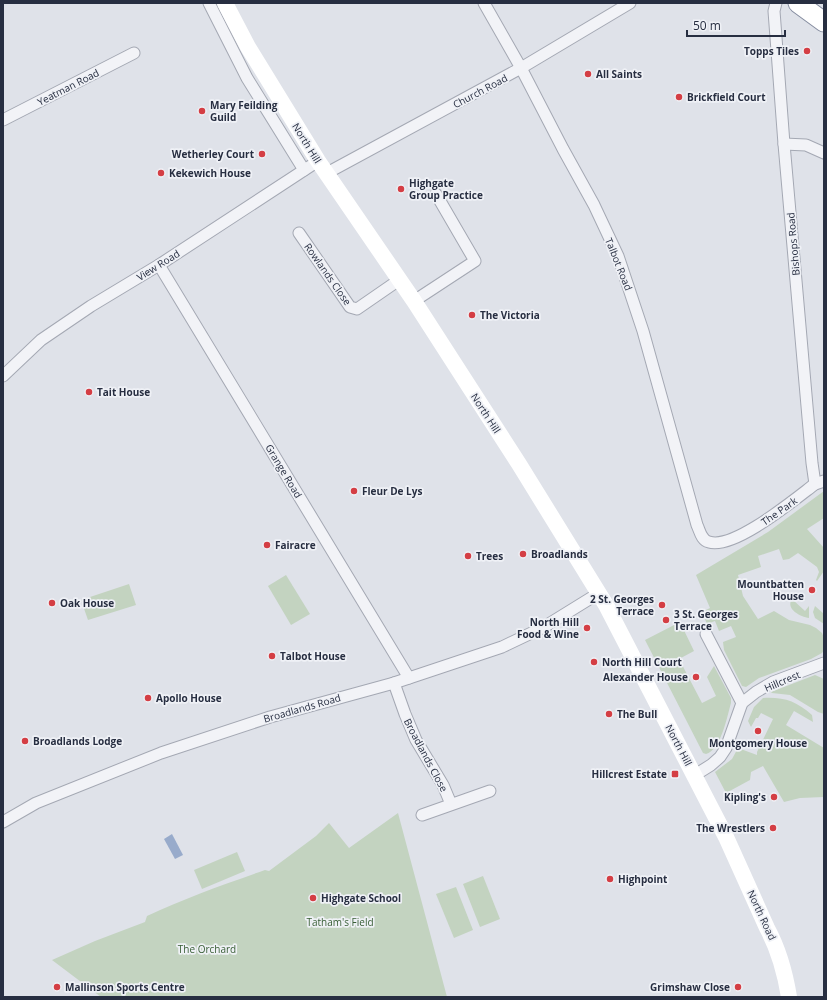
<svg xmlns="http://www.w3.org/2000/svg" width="827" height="1000" font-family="'Open Sans',sans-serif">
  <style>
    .green { fill: #c3d3c0 }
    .water { fill: #98abcb }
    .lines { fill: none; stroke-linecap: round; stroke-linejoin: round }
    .minor-casing { stroke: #a4a8b3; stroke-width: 13 }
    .trunk-casing { stroke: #868da0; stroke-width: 21 }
    .minor { stroke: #f2f3f7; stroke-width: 11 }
    .secondary { stroke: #fff; stroke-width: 16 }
    .trunk { stroke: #fff; stroke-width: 19 }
    .poi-dot { fill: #d43e44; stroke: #eff1f6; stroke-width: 1.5 }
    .labels { text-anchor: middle; stroke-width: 3.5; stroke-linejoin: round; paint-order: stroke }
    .poi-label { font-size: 10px; font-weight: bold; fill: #272e41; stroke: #eff1f6; text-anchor: start }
    .street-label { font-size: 10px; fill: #272e41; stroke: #eff1f6 }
    .park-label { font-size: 10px; fill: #375d34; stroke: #eff1f6 }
  </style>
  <rect width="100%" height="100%" fill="#dfe2e9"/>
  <g class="green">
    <path d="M 824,491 L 824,518 L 807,529 L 824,548 L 824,571 L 817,581 L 816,580 L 819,572 L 817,567 L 798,553 L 789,559 L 783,560 L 779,549 L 758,556 L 761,567 L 738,575 L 743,596 L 758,619 L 774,611 L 789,620 L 810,625 L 816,628 L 822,633 L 824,638 L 824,650 L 822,653 L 811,659 L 759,678 L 746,687 L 742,686 L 724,650 L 723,642 L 736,637 L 731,626 L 719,631 L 715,621 L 707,624 L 702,612 L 710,608 L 696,575 L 768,532 Z"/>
    <path d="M 286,575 L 310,614 L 291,625 L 268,586 Z"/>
    <path d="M 129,584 L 136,605 L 88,620 L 81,600 Z"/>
    <path d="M 792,599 L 805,611 L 809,606 L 809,618 C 801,617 785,609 792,599 Z"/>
    <path d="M 815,606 L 824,614 L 824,624 L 815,618 L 813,612 Z"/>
    <path d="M 680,622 L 694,651 L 679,659 L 702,703 L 716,696 L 707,677 L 714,666 L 731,698 L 731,703 C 727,717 721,750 706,754 L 703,753 L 645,640 Z"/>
    <path d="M 815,675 L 824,679 L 824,714 L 818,712 L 790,695 L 772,693 L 771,692 Z"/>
    <path d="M 763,698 C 784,697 796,701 812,715 L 813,722 L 794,711 L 786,725 L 824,748 L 824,797 L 800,798 L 784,802 L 763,766 L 751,772 L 750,780 L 726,793 L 715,772 L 732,759 L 738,748 L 757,755 L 757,752 L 773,719 L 761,713 L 758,718 L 756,718 L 751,727 L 748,721 L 754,707 Z"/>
    <path d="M 398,813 L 447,997 L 101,997 L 52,960 L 95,941 L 145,922 L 147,916 C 185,898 225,884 265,870 L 269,871 L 316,836 L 329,823 L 349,848 Z"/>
    <path d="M 237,852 L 245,871 L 202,889 L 194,870 Z"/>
    <path d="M 483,876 L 500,919 L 480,927 L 463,884 Z"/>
    <path d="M 456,887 L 473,930 L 454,938 L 436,894 Z"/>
  </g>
  <path class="water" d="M 172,834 L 183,855 L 175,859 L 164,839 Z"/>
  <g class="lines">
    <defs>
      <g id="minor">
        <path d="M 209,3 L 247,78 L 304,170"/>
        <path d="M 484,3 L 521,68 L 563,149 L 594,205 L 618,256 L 643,331 L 697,525 C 700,531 701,540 709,542 C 734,550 795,499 815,484 L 824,481"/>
        <path d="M 776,3 L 774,11 L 784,144 L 812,463 L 815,484"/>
        <path d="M 3,120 L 134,53"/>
        <path d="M 784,144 L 806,145 L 824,153"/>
        <path d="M 327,173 L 521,68 L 630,3"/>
        <path d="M 299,233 L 350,307 L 357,309 L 399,280"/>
        <path d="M 159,265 L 409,678"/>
        <path d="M 414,301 L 475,261 L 436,194"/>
        <path d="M 3,376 L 41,340 L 91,306 L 159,265 L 318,161"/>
        <path d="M 706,634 L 742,703"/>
        <path d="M 394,683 L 405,714 L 416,740 L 443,785 L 451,804"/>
        <path d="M 695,775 L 711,765 L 720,757 L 726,748 L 742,703 L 756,692 L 773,682 L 824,663"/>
        <path d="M 422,815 L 490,791"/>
        <path d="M 3,822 L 36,803 L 161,753 L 270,717 L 394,683 L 502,647 L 544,627 L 599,593"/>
      </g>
      <path id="trunk" d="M 798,3 L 824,22"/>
    </defs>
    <use href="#minor" class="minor-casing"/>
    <use href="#trunk" class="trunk-casing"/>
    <use href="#minor" class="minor"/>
    <path class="secondary" d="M 225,3 L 248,47 L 318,161 L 414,301 L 519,464 L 606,605 L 726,837 L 767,928 C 779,950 785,972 789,997"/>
    <use href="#trunk" class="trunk"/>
  </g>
  <g class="poi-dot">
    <circle cx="807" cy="51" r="4"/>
    <circle cx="588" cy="74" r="4"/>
    <circle cx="679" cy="97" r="4"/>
    <circle cx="202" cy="111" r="4"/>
    <circle cx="262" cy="154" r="4"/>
    <circle cx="161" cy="173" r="4"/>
    <circle cx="401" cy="189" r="4"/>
    <circle cx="472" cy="315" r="4"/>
    <circle cx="89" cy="392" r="4"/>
    <circle cx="354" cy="491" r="4"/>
    <circle cx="267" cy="545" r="4"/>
    <circle cx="523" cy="554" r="4"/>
    <circle cx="468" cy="556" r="4"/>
    <circle cx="812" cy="590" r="4"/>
    <circle cx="52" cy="603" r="4"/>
    <circle cx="662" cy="605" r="4"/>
    <circle cx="666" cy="620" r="4"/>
    <circle cx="587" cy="628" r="4"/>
    <circle cx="272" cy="656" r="4"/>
    <circle cx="594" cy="662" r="4"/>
    <circle cx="696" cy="677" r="4"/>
    <circle cx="148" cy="698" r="4"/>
    <circle cx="609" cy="714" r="4"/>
    <circle cx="758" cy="731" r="4"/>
    <circle cx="25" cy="741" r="4"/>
    <rect x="671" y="770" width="8" height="8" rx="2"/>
    <circle cx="774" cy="797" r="4"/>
    <circle cx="773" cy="828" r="4"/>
    <circle cx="610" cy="879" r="4"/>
    <circle cx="313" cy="898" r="4"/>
    <circle cx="57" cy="987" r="4"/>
    <circle cx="738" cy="987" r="4"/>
  </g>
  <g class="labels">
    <g class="poi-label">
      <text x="799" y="55" text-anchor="end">Topps Tiles</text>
      <text x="596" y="78">All Saints</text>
      <text x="687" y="101">Brickfield Court</text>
      <text x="210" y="109">Mary Feilding<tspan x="210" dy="12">Guild</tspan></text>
      <text x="254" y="158" text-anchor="end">Wetherley Court</text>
      <text x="169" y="177">Kekewich House</text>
      <text x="409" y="187">Highgate<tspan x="409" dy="12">Group Practice</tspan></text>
      <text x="480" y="319">The Victoria</text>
      <text x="97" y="396">Tait House</text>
      <text x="362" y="495">Fleur De Lys</text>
      <text x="275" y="549">Fairacre</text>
      <text x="531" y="558">Broadlands</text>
      <text x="476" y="560">Trees</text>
      <text x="804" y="588" text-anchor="end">Mountbatten<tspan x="804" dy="12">House</tspan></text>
      <text x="654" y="603" text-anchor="end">2 St. Georges<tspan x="654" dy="12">Terrace</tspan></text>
      <text x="60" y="607">Oak House</text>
      <text x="674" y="618">3 St. Georges<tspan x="674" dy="12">Terrace</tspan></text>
      <text x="579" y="626" text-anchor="end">North Hill<tspan x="579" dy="12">Food &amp; Wine</tspan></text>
      <text x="280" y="660">Talbot House</text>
      <text x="602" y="666">North Hill Court</text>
      <text x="688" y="681" text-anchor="end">Alexander House</text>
      <text x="156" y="702">Apollo House</text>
      <text x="617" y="718">The Bull</text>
      <text x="33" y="745">Broadlands Lodge</text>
      <text x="758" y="747" text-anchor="middle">Montgomery House</text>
      <text x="667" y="778" text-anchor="end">Hillcrest Estate</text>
      <text x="766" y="801" text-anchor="end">Kipling's</text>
      <text x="765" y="832" text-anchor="end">The Wrestlers</text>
      <text x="618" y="883">Highpoint</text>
      <text x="321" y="902">Highgate School</text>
      <text x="65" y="991">Mallinson Sports Centre</text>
      <text x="730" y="991" text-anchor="end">Grimshaw Close</text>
    </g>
    <g class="street-label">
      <text transform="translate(68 87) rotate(-27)" y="4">Yeatman Road</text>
      <text transform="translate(480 91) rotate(-28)" y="4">Church Road</text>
      <text transform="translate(307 143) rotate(58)" y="4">North Hill</text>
      <text transform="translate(793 244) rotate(-95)" y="4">Bishops Road</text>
      <text transform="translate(619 264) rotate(68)" y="4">Talbot Road</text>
      <text transform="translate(158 265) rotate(-32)" y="4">View Road</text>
      <text transform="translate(328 274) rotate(55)" y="4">Rowlands Close</text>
      <text transform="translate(486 413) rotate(57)" y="4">North Hill</text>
      <text transform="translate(284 471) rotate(59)" y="4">Grange Road</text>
      <text transform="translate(779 511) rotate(-35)" y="4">The Park</text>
      <text transform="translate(782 681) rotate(-23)" y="4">Hillcrest</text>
      <text transform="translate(302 708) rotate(-16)" y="4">Broadlands Road</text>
      <text transform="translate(679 745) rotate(62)" y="4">North Hill</text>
      <text transform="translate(426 755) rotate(62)" y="4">Broadlands Close</text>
      <text transform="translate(762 915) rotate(65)" y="4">North Road</text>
    </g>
    <g class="park-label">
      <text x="340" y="926">Tatham's Field</text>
      <text x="207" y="953">The Orchard</text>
    </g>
  </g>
  <rect width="827" height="1000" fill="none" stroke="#272e41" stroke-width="8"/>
  <path d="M687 30v6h98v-6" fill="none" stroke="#272e41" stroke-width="2"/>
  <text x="693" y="30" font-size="12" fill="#272e41" stroke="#eff1f6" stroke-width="3" paint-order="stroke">50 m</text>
</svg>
